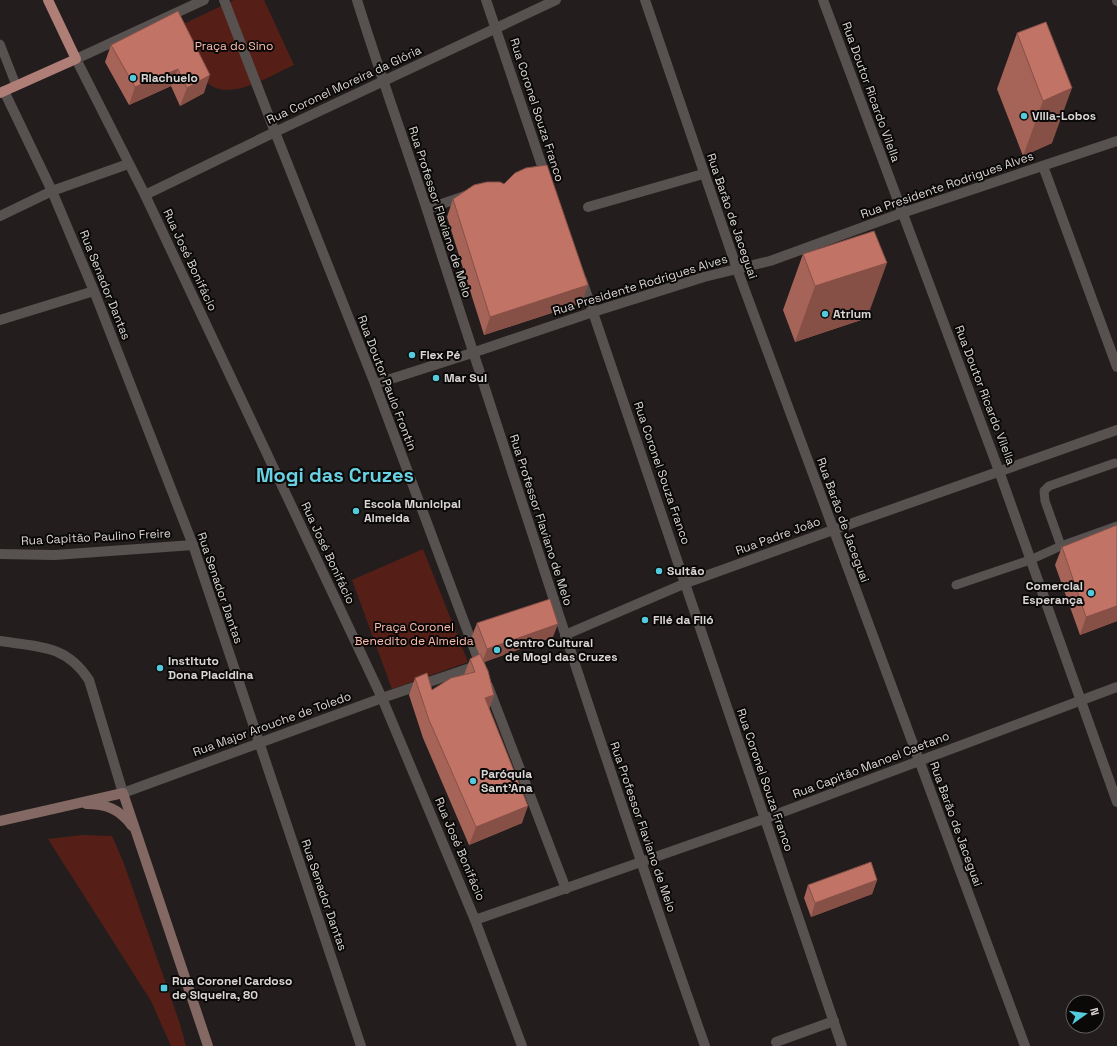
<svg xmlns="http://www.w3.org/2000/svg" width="1117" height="1046" font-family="'Space Grotesk',sans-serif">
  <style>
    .green { fill: #551f17 }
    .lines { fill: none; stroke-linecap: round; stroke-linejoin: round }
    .service { stroke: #575150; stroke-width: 9 }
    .pedestrian { stroke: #575150; stroke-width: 10 }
    .minor { stroke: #575150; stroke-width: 10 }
    .tertiary { stroke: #575150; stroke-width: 10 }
    .secondary { stroke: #836863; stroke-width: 10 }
    .primary { stroke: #af7e76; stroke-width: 10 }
    .wall { fill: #a66358 }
    .shaded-wall { fill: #875047 }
    .building { fill: #c17366; stroke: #875047 }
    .poi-dot { fill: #54cadd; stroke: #0b0908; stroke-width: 1.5 }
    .labels { text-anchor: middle; stroke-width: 4; stroke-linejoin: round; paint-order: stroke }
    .park-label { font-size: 12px; fill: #fbbaae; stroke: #0b0908 }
    .poi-label { font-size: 12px; font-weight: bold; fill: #dad6d6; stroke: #0b0908; text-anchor: start }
    .street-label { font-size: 12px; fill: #dad6d6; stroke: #0b0908 }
    .town-label { font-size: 20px; font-weight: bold; fill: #68d1e3; stroke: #0b0908 }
  </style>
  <rect width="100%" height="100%" fill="#231e1d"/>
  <g class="green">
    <path d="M 234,0 L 264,0 L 294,65 C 271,75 224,106 204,79 C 192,64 184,44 175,28 Z"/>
    <path d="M 423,549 L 468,662 L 392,689 L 352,580 Z"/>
    <path d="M 82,835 L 112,836 L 123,861 L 180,1024 L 186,1046 L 171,1046 L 151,1001 L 48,839 Z"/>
  </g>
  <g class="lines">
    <g class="service">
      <path d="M 0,44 L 16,85"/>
      <path d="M 1061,546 L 1045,501 L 1044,491 L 1049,486 L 1115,463"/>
      <path d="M 956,585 L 1030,560 L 1061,546 L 1117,526"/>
    </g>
    <g class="pedestrian">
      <path d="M 145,195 L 275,132 L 224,0"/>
      <path d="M 375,384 L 472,353"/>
      <path d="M 382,698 L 479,665"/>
    </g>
    <g class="minor">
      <path d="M 204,0 L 76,59 L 145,195 L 382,698 L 475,920 L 522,1046"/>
      <path d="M 357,0 C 379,71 404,140 427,210 C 518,489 607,769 705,1046"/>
      <path d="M 486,0 L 546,178"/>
      <path d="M 645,0 L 737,269 L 1025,1046"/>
      <path d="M 1117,0 L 1117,1"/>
      <path d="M 4,91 L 52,191 L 94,291 L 193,545 L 361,1046"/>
      <path d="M 1043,166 L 1117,367"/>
      <path d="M 588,207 L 703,174"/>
      <path d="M 427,209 L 465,196"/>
      <path d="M 0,216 L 52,191 L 128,164"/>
      <path d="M 582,280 L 842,1046"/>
      <path d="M 0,320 L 94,291"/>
      <path d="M 472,353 L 593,312 L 704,277 L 770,261 L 902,213 L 1117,141"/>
      <path d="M 0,554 L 55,555 L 193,545"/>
      <path d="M 565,635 L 686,583 L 833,530 L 1117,430"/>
      <path d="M 0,641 C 38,647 66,644 89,680 L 123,793 L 382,698"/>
      <path d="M 481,667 L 375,384 L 275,132 L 556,0"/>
      <path d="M 488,686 L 566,889"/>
      <path d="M 475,920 L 764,819 L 1117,687"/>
      <path d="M 776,1042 L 834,1021"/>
    </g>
    <path class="tertiary" d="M 823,0 L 999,471 L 1117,802"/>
    <g class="secondary">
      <path d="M 86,804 C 106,804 120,809 132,826"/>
      <path d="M 0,821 L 123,793 L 208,1046"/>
    </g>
    <path class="primary" d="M 0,93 L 76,59 L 48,0"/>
  </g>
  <g class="wall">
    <path d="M 178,11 L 204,93 L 180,106 L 171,86 L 129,105 L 105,62 L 111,45 Z"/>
    <path d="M 1046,22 L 1052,143 L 1023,156 L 997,89 L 1017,33 Z"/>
    <path d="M 453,199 L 582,303 L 484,335 L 447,217 Z"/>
    <path d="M 803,254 L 867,318 L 795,342 L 783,310 Z"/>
    <path d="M 1062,547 L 1117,621 L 1080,635 L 1055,565 Z"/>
    <path d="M 477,623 L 553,637 L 484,662 L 494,695 L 489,709 L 522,823 L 469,845 L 423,738 L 409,695 L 415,678 L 432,690 L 464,675 L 470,659 L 479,654 L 472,636 Z"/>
    <path d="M 877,880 L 872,894 L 811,917 L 804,898 L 808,885 Z"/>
  </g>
  <g class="shaded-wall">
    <path d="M 178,69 L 171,86 L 129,105 L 135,87 Z"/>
    <path d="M 210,75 L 204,93 L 180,106 L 187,88 Z"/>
    <path d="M 1072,88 L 1052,143 L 1023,156 L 1043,101 Z"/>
    <path d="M 887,263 L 867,318 L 795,342 L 815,286 Z"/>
    <path d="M 588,285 L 582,303 L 484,335 L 490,317 Z"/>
    <path d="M 1117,606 L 1117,621 L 1080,635 L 1086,617 Z"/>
    <path d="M 558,624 L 553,637 L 482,663 L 487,649 Z"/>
    <path d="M 494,695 L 488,712 L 485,698 Z"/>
    <path d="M 528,806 L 522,823 L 469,845 L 476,827 Z"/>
    <path d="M 877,880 L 872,894 L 811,917 L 815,903 Z"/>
  </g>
  <g class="building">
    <path d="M 178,11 L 210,75 L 187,88 L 178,69 L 135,87 L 111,45 Z"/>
    <path d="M 1046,22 L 1072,88 L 1043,101 L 1017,33 Z"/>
    <path d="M 547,165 L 588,285 L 490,317 L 453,199 L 474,185 L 487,182 L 500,182 L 504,184 L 515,173 L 526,168 Z"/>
    <path d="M 874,231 L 887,263 L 815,286 L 803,254 Z"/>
    <path d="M 1117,525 L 1117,606 L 1086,617 L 1062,547 Z"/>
    <path d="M 550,599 L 558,624 L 487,649 L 477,623 Z"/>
    <path d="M 480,654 L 488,671 L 494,695 L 485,698 L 528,806 L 476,827 L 429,720 L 415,678 L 427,673 L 432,690 L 451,678 L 475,672 L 470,659 Z"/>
    <path d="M 871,862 L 877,880 L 815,903 L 808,885 Z"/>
  </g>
  <g class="poi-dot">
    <circle cx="133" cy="78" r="4"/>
    <circle cx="1024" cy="116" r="4"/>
    <circle cx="825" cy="314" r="4"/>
    <circle cx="412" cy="355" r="4"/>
    <circle cx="436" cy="378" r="4"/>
    <circle cx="356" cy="511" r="4"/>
    <circle cx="659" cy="571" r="4"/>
    <circle cx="1091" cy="593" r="4"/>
    <circle cx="645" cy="620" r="4"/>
    <circle cx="497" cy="650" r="4"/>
    <circle cx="160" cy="668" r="4"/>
    <circle cx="473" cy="781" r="4"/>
    <rect x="160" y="984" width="8" height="8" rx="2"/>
  </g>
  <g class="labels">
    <g class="park-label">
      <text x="234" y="50">Praça do Sino</text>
      <text x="414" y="631">Praça Coronel<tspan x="414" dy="14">Benedito de Almeida</tspan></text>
    </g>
    <g class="poi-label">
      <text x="141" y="82">Riachuelo</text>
      <text x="1032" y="120">Villa-Lobos</text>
      <text x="833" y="318">Atrium</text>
      <text x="420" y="359">Flex Pé</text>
      <text x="444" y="382">Mar Sul</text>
      <text x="364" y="508">Escola Municipal<tspan x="364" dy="14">Almeida</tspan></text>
      <text x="667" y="575">Sultão</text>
      <text x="1083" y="590" text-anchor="end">Comercial<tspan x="1083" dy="14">Esperança</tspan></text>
      <text x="653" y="624">Filé da Filó</text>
      <text x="505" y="647">Centro Cultural<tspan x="505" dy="14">de Mogi das Cruzes</tspan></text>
      <text x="168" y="665">Instituto<tspan x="168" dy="14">Dona Placidina</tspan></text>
      <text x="481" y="778">Paróquia<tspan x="481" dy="14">Sant'Ana</tspan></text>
      <text x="172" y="985">Rua Coronel Cardoso<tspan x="172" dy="14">de Siqueira, 80</tspan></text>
    </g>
    <g class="street-label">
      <text transform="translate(344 85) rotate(-25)" y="4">Rua Coronel Moreira da Glória</text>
      <text transform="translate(871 92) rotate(70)" y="4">Rua Doutor Ricardo Vilella</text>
      <text transform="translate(537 110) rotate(72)" y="4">Rua Coronel Souza Franco</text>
      <text transform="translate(947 185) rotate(-19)" y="4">Rua Presidente Rodrigues Alves</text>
      <text transform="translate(440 212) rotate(72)" y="4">Rua Professor Flaviano de Melo</text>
      <text transform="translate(732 216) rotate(71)" y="4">Rua Barão de Jaceguai</text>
      <text transform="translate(190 260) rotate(65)" y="4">Rua José Bonifácio</text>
      <text transform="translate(105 285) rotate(68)" y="4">Rua Senador Dantas</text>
      <text transform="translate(640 285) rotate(-17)" y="4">Rua Presidente Rodrigues Alves</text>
      <text transform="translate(387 383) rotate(69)" y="4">Rua Doutor Paulo Frontin</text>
      <text transform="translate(985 395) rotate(69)" y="4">Rua Doutor Ricardo Vilella</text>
      <text transform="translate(662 473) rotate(71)" y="4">Rua Coronel Souza Franco</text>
      <text transform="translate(541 520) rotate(72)" y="4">Rua Professor Flaviano de Melo</text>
      <text transform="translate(843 520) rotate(70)" y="4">Rua Barão de Jaceguai</text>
      <text transform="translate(778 536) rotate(-20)" y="4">Rua Padre João</text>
      <text transform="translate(96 537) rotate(-3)" y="4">Rua Capitão Paulino Freire</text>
      <text transform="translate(328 553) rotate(65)" y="4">Rua José Bonifácio</text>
      <text transform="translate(220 588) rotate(71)" y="4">Rua Senador Dantas</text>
      <text transform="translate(272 724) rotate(-20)" y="4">Rua Major Arouche de Toledo</text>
      <text transform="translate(871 765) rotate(-21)" y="4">Rua Capitão Manoel Caetano</text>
      <text transform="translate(765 780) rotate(71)" y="4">Rua Coronel Souza Franco</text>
      <text transform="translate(956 824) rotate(70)" y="4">Rua Barão de Jaceguai</text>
      <text transform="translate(643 827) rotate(71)" y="4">Rua Professor Flaviano de Melo</text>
      <text transform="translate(460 849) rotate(67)" y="4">Rua José Bonifácio</text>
      <text transform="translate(324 895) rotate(71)" y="4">Rua Senador Dantas</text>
    </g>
    <g class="town-label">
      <text x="335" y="482">Mogi das Cruzes</text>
    </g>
  </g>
  <g transform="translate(1085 1014) rotate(76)"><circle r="19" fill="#0b0908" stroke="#5e5b5a"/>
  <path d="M0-3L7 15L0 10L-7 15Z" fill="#54cadd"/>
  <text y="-6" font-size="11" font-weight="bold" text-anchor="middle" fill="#dad6d6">N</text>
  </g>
</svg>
